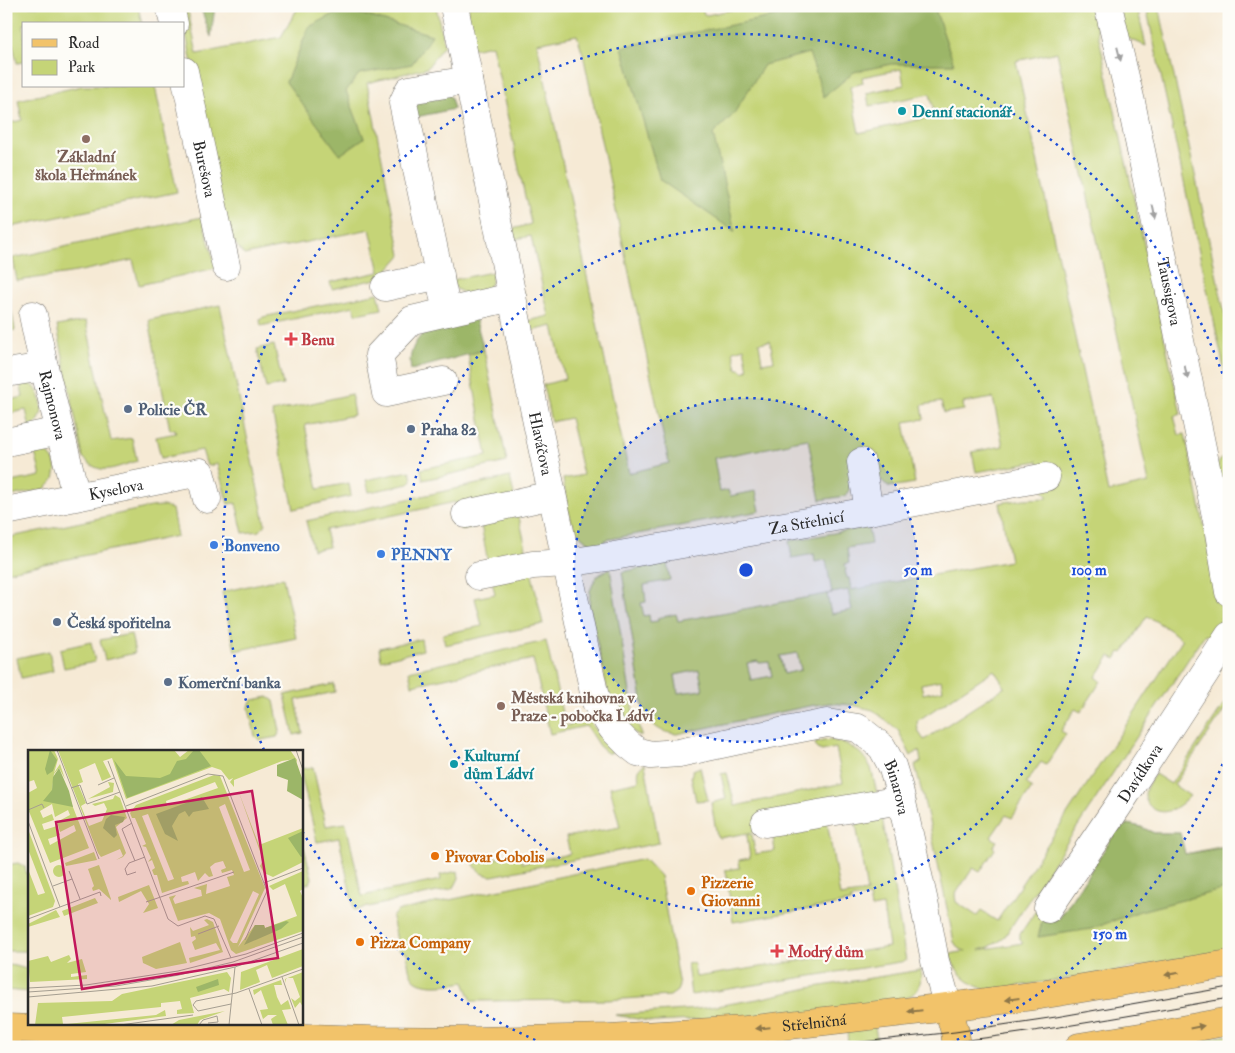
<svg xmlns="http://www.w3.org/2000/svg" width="1235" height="1053" font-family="'IM FELL Double Pica',serif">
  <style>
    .green { fill: #c5d477; stroke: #788051; fill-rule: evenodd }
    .forest { fill: #9cb668; stroke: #64704a }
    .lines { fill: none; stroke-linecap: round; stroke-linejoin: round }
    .minor-casing { stroke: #726e66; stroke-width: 29 }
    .major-casing { stroke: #726e66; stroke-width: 29 }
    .minor { stroke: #fff; stroke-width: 28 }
    .major { stroke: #f2c36a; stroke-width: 28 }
    .tram { stroke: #2b2b2b; stroke-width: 1 }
    .oneway { fill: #a0a0a0 }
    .oneway2 { fill: #8e774a }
    .ring { fill: none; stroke: #1d4ed8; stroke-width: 2.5; stroke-dasharray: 2.5 5 }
    .culture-dot { fill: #0f9aa8; stroke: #fdfcf7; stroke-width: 2 }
    .education-dot { fill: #8d6e63; stroke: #fdfcf7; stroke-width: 2 }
    .health-dot { fill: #e0444e; stroke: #fdfcf7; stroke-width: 2 }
    .service-dot { fill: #5c6f8a; stroke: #fdfcf7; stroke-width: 2 }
    .shop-dot { fill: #3f7fe0; stroke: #fdfcf7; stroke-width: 2 }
    .food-dot { fill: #e8710a; stroke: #fdfcf7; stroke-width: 2 }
    .labels { text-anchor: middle; stroke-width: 4.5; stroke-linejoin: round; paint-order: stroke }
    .culture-label { font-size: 16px; font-weight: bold; fill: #0d838f; stroke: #fdfcf7; text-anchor: start }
    .education-label { font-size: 16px; font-weight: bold; fill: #785e54; stroke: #fdfcf7 }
    .street-label { font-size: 16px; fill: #2b2b2b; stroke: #fdfcf7 }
    .health-label { font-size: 16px; font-weight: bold; fill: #be3a42; stroke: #fdfcf7; text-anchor: start }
    .service-label { font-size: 16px; font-weight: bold; fill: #4e5e75; stroke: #fdfcf7; text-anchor: start }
    .shop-label { font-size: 16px; font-weight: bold; fill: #366cbe; stroke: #fdfcf7; text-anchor: start }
    .food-label { font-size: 16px; font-weight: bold; fill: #c56008; stroke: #fdfcf7; text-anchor: start }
    .inset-road { fill: none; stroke: #a59e91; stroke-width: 1 }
    .view { fill: #c2185b; fill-opacity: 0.15; stroke: #c2185b; stroke-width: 2.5 }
    .inset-edge { fill: none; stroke: #2b2b2b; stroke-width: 2.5 }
    .centre { fill: #1d4ed8; stroke: #fdfcf7; stroke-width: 2.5 }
    .ring-label { font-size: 15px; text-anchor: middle; font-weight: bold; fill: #1d4ed8; stroke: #fdfcf7; stroke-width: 4.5; stroke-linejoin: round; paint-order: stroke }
  </style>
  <rect width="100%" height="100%" fill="#fdfcf7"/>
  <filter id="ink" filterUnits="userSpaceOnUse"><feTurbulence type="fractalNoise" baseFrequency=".02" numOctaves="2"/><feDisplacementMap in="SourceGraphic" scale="10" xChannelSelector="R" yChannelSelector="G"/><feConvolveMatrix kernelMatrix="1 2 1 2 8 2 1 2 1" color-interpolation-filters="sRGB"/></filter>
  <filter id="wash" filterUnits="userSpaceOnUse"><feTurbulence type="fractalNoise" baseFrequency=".0096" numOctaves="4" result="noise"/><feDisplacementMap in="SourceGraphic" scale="20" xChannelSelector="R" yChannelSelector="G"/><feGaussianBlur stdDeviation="1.12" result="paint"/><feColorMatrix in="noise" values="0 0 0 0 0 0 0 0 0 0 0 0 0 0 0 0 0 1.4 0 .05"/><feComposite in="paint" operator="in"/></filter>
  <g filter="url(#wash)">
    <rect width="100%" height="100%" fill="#f6ead5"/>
    <g class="green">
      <path d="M 6,6 L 138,6 L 142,24 L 24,24 L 24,62 L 17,63 L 6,12 Z"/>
      <path d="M 180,6 L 187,6 L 197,54 L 281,37 L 299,6 L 436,6 L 444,45 L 427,68 L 367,83 L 401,255 L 381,278 L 332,289 L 330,282 L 380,272 L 370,229 L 244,255 L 234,242 L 227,230 Z"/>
      <path d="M 469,6 L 701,6 L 704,14 L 707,15 L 749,6 L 1092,6 L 1181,414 L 1174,416 L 1179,435 L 1185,434 L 1221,605 C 1222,619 1221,627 1215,640 L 1205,634 L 1003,939 L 989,947 L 979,950 L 1023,943 L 1020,940 L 1020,934 L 1039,906 L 1059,919 L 1116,832 L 1128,824 L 1141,827 L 1154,833 L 1180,833 L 1185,854 L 1229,845 L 1229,950 L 1116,971 L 998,989 C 993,989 987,989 982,988 C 967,984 953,969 950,954 L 966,951 L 959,949 L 954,942 L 929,821 L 915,765 L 921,762 L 919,750 L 911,756 L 898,730 L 873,710 L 852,705 L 830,703 L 809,706 L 677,734 C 657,732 651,725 643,707 L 622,572 L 667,563 L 670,580 L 644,585 L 646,602 L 641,603 L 644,616 L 649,615 L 650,622 L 658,621 L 658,618 L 676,614 L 678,621 L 832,593 L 826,560 L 815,562 L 814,554 L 792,558 L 789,541 L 868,527 L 871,544 L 847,548 L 849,563 L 845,564 L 846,570 L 845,571 L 847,578 L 849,578 L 851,590 L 1010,561 L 1000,503 L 1024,499 L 1048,498 L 1042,488 L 1038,461 L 976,472 L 972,452 L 1003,446 L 993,398 L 963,403 L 964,410 L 944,413 L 941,402 L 922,405 L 924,419 L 904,422 L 915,483 L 889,487 L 879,478 L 874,467 L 852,480 L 849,490 L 845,496 L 820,500 L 808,439 L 789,442 L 789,444 L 714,458 L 720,492 L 728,490 L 730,496 L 756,491 L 760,511 L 605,540 L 605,546 C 601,545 597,545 593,544 C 568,535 567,501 563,479 L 583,475 L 570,418 L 551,422 L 543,385 L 565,379 L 553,326 L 531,331 L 528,321 L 549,316 L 531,236 L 511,240 L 509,230 L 531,224 L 492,45 L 471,49 L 467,16 ZM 577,35 L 583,54 L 669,463 L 629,473 L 537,43 ZM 1057,52 L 1149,483 L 1108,492 L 1016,61 ZM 901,69 L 904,85 L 867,93 L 869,106 L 930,94 L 935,116 L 859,133 L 850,87 L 863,83 L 862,77 ZM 770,341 L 774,361 L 762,363 L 759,343 ZM 744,348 L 748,370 L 743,372 L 741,369 L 737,369 L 733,351 ZM 848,590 L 852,610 L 831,614 L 827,594 ZM 1147,616 L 1170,630 L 1182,640 L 997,921 L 981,911 L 977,916 L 956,902 L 955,895 L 973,868 L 980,872 L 995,849 L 993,847 L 997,841 L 991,837 L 1006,815 L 1012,818 L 1032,788 L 1026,783 L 1041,762 L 1046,765 L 1066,734 L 1061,731 L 1075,709 L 1081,712 L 1101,681 L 1096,677 L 1110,656 L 1116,659 L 1120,652 L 1123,653 ZM 797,653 L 801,670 L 784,674 L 780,656 ZM 758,661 L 759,663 L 769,662 L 772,676 L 751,680 L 747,663 ZM 699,670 L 703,690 L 678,693 L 675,675 ZM 994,670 L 1005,687 L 924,740 L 918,731 L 917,721 ZM 941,680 L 943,690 L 923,694 L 921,684 Z"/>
      <path d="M 1119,6 L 1137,6 L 1146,46 L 1125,37 Z"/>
      <path d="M 1146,6 L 1159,6 L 1229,334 L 1229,391 Z"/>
      <path d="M 82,86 L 155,86 L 177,192 L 6,228 L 6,124 L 22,120 L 18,100 Z"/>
      <path d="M 202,217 L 216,268 L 139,285 L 133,260 L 76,272 L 17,281 L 13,258 Z"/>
      <path d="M 492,272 L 492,281 L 488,288 L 482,293 L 469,295 L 462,292 L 455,288 L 452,280 Z"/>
      <path d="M 6,281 L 15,330 L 6,332 Z"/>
      <path d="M 378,293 L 382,309 L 356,314 L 354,306 L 261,326 L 260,320 L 263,317 Z"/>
      <path d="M 220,305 L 265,524 L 260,531 L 243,533 L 236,503 L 228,504 L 217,464 L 207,466 L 202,450 L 161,458 L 156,437 L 176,433 L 175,429 L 170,430 L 149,320 Z"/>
      <path d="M 86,321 L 111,441 L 132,438 L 137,461 C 115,467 100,478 83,457 L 57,326 Z"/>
      <path d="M 274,345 L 283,385 L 266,388 L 257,349 Z"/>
      <path d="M 484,350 L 507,462 L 423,480 L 421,469 L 487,456 L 469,361 L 469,354 Z"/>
      <path d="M 20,380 C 42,380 51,419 30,428 L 26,410 L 6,414 L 6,401 L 23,397 Z"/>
      <path d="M 352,394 L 352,403 L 354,415 L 305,425 L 318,489 L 349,483 L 351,496 L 294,509 L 272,412 Z"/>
      <path d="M 34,449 L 47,452 L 54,461 L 56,470 L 54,479 L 50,484 L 45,489 L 6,497 L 6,483 L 41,476 Z"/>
      <path d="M 1229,449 L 1229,513 L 1216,466 Z"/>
      <path d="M 410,471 L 412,480 L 409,484 L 369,492 L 366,480 Z"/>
      <path d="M 510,477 L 543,624 L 445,645 L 443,634 L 482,626 L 475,598 L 495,594 L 488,563 L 481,525 L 461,530 L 455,502 L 325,530 L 329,547 L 313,550 L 306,521 Z"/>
      <path d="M 163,506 L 172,509 L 177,536 L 6,572 L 6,538 L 151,507 Z"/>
      <path d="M 610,568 L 633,711 L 641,732 L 641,736 L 624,727 L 609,698 L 589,605 L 590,591 L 596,577 Z"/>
      <path d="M 283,578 L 296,638 L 235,651 L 222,592 Z"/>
      <path d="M 131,634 L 135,653 L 105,660 L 100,640 Z"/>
      <path d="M 421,639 L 423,650 L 381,660 L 379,648 Z"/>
      <path d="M 546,641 L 565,726 L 589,721 L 602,737 L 613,744 L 614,750 L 611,753 L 607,753 L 599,746 L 586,726 L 550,734 L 533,659 L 412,685 L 409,671 Z"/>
      <path d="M 91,642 L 95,662 L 64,668 L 60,649 Z"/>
      <path d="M 49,651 L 53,671 L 21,678 L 17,658 Z"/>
      <path d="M 334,684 L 335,692 L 296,700 L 303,733 L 294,735 L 285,695 Z"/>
      <path d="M 268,697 L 274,701 L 280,731 L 277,737 L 261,740 L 258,739 L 255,736 L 249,708 L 250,703 L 253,700 Z"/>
      <path d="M 1229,697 L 1229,703 L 1174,785 L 1190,796 C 1180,806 1166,818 1152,808 C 1148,805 1145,800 1145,795 C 1145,787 1151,780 1155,774 L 1171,784 Z"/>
      <path d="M 831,740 L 846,744 L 853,748 L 860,753 L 867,761 L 871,768 L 881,810 L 906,961 L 691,995 L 687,964 L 694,963 L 696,977 L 889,947 L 883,906 L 871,908 L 869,897 L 851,899 L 851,902 L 733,922 L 726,871 L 724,870 L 740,868 L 739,860 L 750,858 L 747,835 L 752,834 L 755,854 L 775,851 L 772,830 L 814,822 L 719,838 L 717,836 L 711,803 L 726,799 L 721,774 L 727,773 L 735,806 L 843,783 L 836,748 L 822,751 L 817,749 L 815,743 L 823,741 ZM 855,817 L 867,892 L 840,896 L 827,821 Z"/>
      <path d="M 645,764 L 659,843 L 492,876 C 482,875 478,871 473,863 L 520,853 L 522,863 L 570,854 L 566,837 L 620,827 L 610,787 L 639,781 C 638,773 637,768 645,764 Z"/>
      <path d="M 313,767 L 326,826 L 346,823 L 362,896 L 441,880 L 440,875 L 458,871 L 459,878 L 455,886 L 451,889 L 354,910 L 339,838 L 317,842 L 301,774 L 301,769 Z"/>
      <path d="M 700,767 L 708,800 L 696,801 L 691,776 L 693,770 Z"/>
      <path d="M 301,847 L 304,848 L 312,878 L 310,883 L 301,885 Z"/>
      <path d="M 644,859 L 660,876 L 679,986 L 677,991 L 670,996 L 607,1000 L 472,1001 L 464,982 C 452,984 419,990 412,976 C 408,970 408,960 407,953 L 399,950 L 392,917 L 397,911 Z"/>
      <path d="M 18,863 L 25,867 C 32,888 29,911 27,933 L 29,933 L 29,951 L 6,951 L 6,865 Z"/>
      <path d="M 6,965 C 14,965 21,968 29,969 L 29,992 L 6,990 Z"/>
      <path d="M 921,970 C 921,989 918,992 901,1001 L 806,1014 L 655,1022 L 615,1015 L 698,1009 L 758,999 L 809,988 Z"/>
      <path d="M 875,1026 L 878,1047 L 848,1047 L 847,1028 Z"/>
      <path d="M 1229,1035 L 1229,1045 L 1218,1047 L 1163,1047 Z"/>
    </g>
    <g class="forest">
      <path d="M 200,6 L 215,6 L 211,37 Z"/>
      <path d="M 826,6 L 934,6 L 954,64 L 891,64 L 854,72 L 824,97 L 809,53 L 764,65 L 733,115 L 713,134 L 735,232 L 660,180 L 622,47 Z"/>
      <path d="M 344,9 L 432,35 L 412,64 L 359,74 L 346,91 L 364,138 L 340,155 L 286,82 L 309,27 Z"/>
      <path d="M 449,95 L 451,98 L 454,109 L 416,117 L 415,109 L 418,101 Z"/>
      <path d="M 475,317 L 484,350 L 411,370 C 407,351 418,333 436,325 C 445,321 465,319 475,317 Z"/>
      <path d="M 1128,824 L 1141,827 L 1154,833 L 1180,833 L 1185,854 L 1229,847 L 1229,888 L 1140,911 L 1091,929 L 1038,937 L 1045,910 L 1059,919 L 1116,832 Z"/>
    </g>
  </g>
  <g filter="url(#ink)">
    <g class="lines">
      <defs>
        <g id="minor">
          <path d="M 170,6 L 174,24"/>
          <path id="s1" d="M 454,6 L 478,125 L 536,418 L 596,702 L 612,728 L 628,744 L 638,752 L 651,755 L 679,753 L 749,738 L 827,723 L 858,728 L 882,747 L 892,766 L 899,789 L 924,902 L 935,961 L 948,1007"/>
          <path id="s2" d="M 1108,6 L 1131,102 L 1217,521 L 1229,592"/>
          <path id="s3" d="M 184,71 L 226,266"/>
          <path d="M 385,287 L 440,275"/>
          <path d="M 447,312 L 403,103 L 409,90 L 469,80"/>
          <path id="s4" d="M 33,315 L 44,367 L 76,496"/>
          <path d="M 6,373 L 44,367"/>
          <path d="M 443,381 L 386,393 L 379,355 L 412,320 L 512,297"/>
          <path d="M 6,442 L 60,431"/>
          <path d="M 861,462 L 869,511"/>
          <path id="s5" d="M 6,511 L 200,472 L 207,499"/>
          <path d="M 466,514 L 552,495"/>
          <path id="s6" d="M 479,576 L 533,565 L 566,563 L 614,556 L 869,511 L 1046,477"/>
          <path d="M 765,823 L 901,800"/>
          <path id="s7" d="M 1048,909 L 1118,806 L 1229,636"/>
        </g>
        <g id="major">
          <path d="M 948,1007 L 955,1032 L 957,1047"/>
          <path id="s8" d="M 6,1028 L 371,1040 L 477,1041 L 609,1038 L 746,1030 L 948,1007 L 1040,995 L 1229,964"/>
          <path d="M 1079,1047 L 1165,1033 L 1229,1021"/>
        </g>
      </defs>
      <use href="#minor" class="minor-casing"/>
      <use href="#major" class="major-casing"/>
      <use href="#minor" class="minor"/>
      <use href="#major" class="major"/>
      <g class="tram">
        <path d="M 814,1047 L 955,1032 L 1056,1017 L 1229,987"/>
        <path d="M 909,1047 C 1016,1036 1123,1017 1229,998"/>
      </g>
    </g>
    <defs><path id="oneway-solid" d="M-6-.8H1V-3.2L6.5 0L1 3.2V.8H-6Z" transform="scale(1.25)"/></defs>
    <g class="oneway">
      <use href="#oneway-solid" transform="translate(1119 54) rotate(76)"/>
      <use href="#oneway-solid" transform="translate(1154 212) rotate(78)"/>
      <use href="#oneway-solid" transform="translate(1186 372) rotate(78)"/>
    </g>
    <g class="oneway2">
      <use href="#oneway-solid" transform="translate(1172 974) rotate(171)"/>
      <use href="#oneway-solid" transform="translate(1012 999) rotate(173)"/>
      <use href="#oneway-solid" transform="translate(915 1011) rotate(174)"/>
      <use href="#oneway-solid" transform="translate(1197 1027) rotate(-11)"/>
      <use href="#oneway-solid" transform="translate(763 1028) rotate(174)"/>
    </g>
  </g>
  <circle cx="746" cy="570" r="172" fill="#1d4ed8" fill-opacity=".12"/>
  <g class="ring">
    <circle cx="746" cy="570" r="172"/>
    <circle cx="746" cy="570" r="343"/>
    <path d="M1228 750A515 515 0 0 1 943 1046M549 1046A515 515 0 0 1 302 831M264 750A515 515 0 1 1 1228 390"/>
  </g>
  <g class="culture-dot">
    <circle cx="902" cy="111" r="5"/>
    <circle cx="454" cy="764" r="5"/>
  </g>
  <g class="education-dot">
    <circle cx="86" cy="139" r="5"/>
    <circle cx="501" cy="706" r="5"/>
  </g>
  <g class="health-dot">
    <path d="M288.5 331.5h5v5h5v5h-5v5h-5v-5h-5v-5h5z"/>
    <path d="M774.5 943.5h5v5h5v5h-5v5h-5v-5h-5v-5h5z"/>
  </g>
  <g class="service-dot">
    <circle cx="128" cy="409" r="5"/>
    <circle cx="411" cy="429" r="5"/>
    <circle cx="57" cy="622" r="5"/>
    <circle cx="168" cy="682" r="5"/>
  </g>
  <g class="shop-dot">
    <circle cx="214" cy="545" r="5"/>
    <circle cx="381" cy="554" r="5"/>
  </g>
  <g class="food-dot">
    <circle cx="435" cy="856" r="5"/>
    <circle cx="691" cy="891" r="5"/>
    <circle cx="360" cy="942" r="5"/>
  </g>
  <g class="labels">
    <g class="culture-label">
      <text x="912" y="117">Denní stacionář</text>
      <text x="464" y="761">Kulturní<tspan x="464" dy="18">dům Ládví</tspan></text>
    </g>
    <g class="education-label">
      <text x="86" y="162">Základní<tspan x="86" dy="18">škola Heřmánek</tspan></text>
      <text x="511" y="703" text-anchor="start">Městská knihovna v<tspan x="511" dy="18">Praze - pobočka Ládví</tspan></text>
    </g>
    <g class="street-label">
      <text dy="6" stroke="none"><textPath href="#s3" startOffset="100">Burešova</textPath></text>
      <text dy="6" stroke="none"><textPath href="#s2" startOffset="292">Taussigova</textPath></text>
      <text dy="6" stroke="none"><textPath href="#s4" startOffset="92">Rajmonova</textPath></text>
      <text dy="6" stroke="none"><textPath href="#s1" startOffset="446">Hlaváčova</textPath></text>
      <text dy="6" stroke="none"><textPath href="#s5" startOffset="112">Kyselova</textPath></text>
      <text dy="6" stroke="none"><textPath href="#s6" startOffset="332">Za Střelnicí</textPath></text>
      <text dy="6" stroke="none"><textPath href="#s7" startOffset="164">Davídkova</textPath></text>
      <text dy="6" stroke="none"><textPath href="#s1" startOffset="1074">Binarova</textPath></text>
      <text dy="6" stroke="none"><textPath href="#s8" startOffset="809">Střelničná</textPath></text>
    </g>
    <g class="health-label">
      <text x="301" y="345">Benu</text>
      <text x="788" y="957">Modrý dům</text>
    </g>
    <g class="service-label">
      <text x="138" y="415">Policie ČR</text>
      <text x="421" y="435">Praha 82</text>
      <text x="67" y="628">Česká spořitelna</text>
      <text x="178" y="688">Komerční banka</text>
    </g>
    <g class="shop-label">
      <text x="224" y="551">Bonveno</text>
      <text x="391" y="560">PENNY</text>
    </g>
    <g class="food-label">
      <text x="445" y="862">Pivovar Cobolis</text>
      <text x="701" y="888">Pizzerie<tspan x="701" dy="18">Giovanni</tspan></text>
      <text x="370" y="948">Pizza Company</text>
    </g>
  </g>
  <g transform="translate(28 750)">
    <rect width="275" height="275" fill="#f6ead5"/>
    <path d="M 0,0 L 26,0 L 30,9 L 26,23 L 32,14 L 37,29 L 31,18 L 26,24 L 24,40 L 39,42 L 61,98 L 22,113 L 0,59 L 0,43 L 9,38 L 6,30 L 0,32 ZM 24,54 L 27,67 L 40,60 L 42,65 L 29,72 L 32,82 L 46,75 L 48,81 L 22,95 L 20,89 L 32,85 L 29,76 L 16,80 L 14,74 L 26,70 L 24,64 L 15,68 L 12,61 ZM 30,0 L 146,0 L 152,7 L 161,0 L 262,0 L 269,10 L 268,14 L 267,9 L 254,11 L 206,30 L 206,37 L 202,32 L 205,28 L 201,30 L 193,20 L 184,17 L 98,49 L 84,8 L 75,11 L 83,27 L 74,31 L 67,13 L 51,20 L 55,32 L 50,34 L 58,53 L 53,56 L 61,76 L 74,71 L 79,59 L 76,53 L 67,56 L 64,54 L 85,49 L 87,45 L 92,48 L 99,68 L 88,77 L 98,103 L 95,107 L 88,110 L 95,106 L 92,99 L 73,107 L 70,103 ZM 186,25 L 192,26 L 237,138 L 210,197 L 227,175 L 236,175 L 237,178 L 269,166 L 257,134 L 245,140 L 241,136 L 275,121 L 275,139 L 272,141 L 275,148 L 275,181 L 208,204 L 203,200 L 192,169 L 181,163 L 150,171 L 141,147 L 148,145 L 145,149 L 147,154 L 174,146 L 173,140 L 166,138 L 179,134 L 178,144 L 202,136 L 199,127 L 206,125 L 204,120 L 194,123 L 193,120 L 198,118 L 195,111 L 187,113 L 182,117 L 185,126 L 181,127 L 177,123 L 170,131 L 167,122 L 153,127 L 154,132 L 160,131 L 161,134 L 134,143 L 129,125 L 126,125 L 124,120 L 127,118 L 124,110 L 120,112 L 123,108 L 118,97 L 114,96 L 118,94 L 107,68 L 104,68 L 102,63 L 108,55 ZM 187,32 L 190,38 L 139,56 L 138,51 ZM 197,54 L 222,120 L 216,122 L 191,57 ZM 120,64 L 146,129 L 140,131 L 114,66 ZM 225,141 L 231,144 L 209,193 L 205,193 L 202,190 ZM 80,32 L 86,33 L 85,42 L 60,49 L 82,37 ZM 210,40 L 231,95 L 275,78 L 275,112 L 245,127 L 236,123 L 232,116 L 235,110 ZM 0,79 L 27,151 L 25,157 L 0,166 L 0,119 L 10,145 L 17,143 L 0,99 ZM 66,102 L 69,110 L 38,116 L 37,113 ZM25 121a6 6 0 1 1 12 0a6 6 0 1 1-12 0ZM 71,115 L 83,149 L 83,150 L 71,139 L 65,141 L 64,138 L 66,136 L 60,119 ZM 121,135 L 130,158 L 115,163 L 121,154 L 113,141 L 91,152 L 90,147 ZM 67,148 L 70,153 L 36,166 L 34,161 ZM 28,160 L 32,167 L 0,177 L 0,174 ZM 176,170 L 179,169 L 185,172 L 195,202 L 162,213 L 161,208 L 192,200 L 188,193 L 167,200 L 164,192 L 168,189 L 167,186 L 163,187 L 162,177 L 165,181 L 181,175 ZM 152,192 L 159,213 L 128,219 L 115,213 L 114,207 ZM 275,199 L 275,216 L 244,228 L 239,215 L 228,220 L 232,232 L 212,240 L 213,222 ZM 41,205 L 43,209 L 39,213 L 54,209 L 58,222 L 43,224 L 43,227 L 59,225 L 59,229 L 2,232 L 0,211 L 20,206 L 23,212 ZM 199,222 L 203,228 L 201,242 L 196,239 L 162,248 L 166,263 L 149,264 L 149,260 L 154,259 L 152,251 L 133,253 L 133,257 L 34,267 L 35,274 L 39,274 L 128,265 L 137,260 L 138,266 L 69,275 L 7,275 L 10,253 L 84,251 L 94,244 ZM 275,222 L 275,257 L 272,252 L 267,258 L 263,248 L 267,251 L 272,247 L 265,228 L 258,228 L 258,233 L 257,229 ZM 253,230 L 254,235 L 246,235 L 249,247 L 253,255 L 260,250 L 263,259 L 254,260 L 260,275 L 245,275 L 243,269 L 249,265 L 240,265 L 235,269 L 232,260 L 240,259 L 233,240 L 226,245 L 225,240 ZM 197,261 L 172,270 L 169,275 L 143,275 L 151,270 Z" fill="#c5d477" fill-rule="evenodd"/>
    <path d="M 22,0 L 29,10 L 25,21 L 19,25 L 17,19 ZM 166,0 L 171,0 L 183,16 L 99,48 L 86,10 L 98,26 L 132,28 L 142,24 L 149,11 L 158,9 ZM 267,8 L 275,31 L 275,50 L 259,41 L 260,30 L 249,26 L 249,15 ZM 31,18 L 41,41 L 45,57 L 15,51 L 24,40 L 25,27 ZM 174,47 L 181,59 L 165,62 L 161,67 L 157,61 L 151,64 L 144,76 L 150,91 L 137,84 L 128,64 ZM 83,65 L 97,67 L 95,72 L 87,75 L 89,85 L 86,88 L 75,78 L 78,69 ZM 275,81 L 275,106 L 273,107 L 260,88 ZM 258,171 L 261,172 L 253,179 L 216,195 L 227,175 L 236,175 L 237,178 ZM 190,229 L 191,235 L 170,242 L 168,237 Z" fill="#9cb668"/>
    <path class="inset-road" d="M 29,0 L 71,109M 268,0 L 275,20M 80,11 L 140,169 L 150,176 L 177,166 L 186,169 L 203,208M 70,35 L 86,28M 43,38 L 52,35 L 59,54 L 92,42M 98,56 L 180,24 L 195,26 L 239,141 L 217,190M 0,60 L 14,54 L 16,58M 0,71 L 32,157M 104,73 L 94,79 L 107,111M 41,121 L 52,149M 108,122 L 99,125 L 97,119 L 101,113 L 117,107M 236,133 L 275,118M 25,136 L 44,129M 118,152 L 206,122M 0,169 L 72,142 L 73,146M 170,184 L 191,176M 254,227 L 271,275M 0,238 L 58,235 L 150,221 L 218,204 L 275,183M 221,239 L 234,275M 0,242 L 88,236 L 151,225 L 205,212 L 275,187M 0,247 L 124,236 L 207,217 L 275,193M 203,254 L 170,261 L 165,255 L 168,251 L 208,243 L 275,219M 92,275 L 165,265M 171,275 L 175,270 L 189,266 L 190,272 L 180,273M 201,275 L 207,217"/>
    <path class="view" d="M 224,41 L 250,208 L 54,239 L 28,72 Z"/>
    <rect width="275" height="275" class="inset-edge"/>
  </g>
  <circle cx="746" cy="570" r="8" class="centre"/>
  <g class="ring-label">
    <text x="918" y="575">50 m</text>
    <text x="1089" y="575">100 m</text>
    <text x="1110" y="939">150 m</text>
  </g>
  <rect width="1235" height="1053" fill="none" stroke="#fdfcf7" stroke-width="25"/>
  <rect x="22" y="22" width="162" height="65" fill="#fdfcf7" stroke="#a9a8a5"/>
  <rect x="32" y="39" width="25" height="8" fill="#f2c36a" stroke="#a9a8a5"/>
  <text x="68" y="48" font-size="15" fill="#2b2b2b">Road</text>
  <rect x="32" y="60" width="25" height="15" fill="#c5d477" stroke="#a9a8a5"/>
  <text x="68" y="72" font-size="15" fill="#2b2b2b">Park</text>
</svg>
